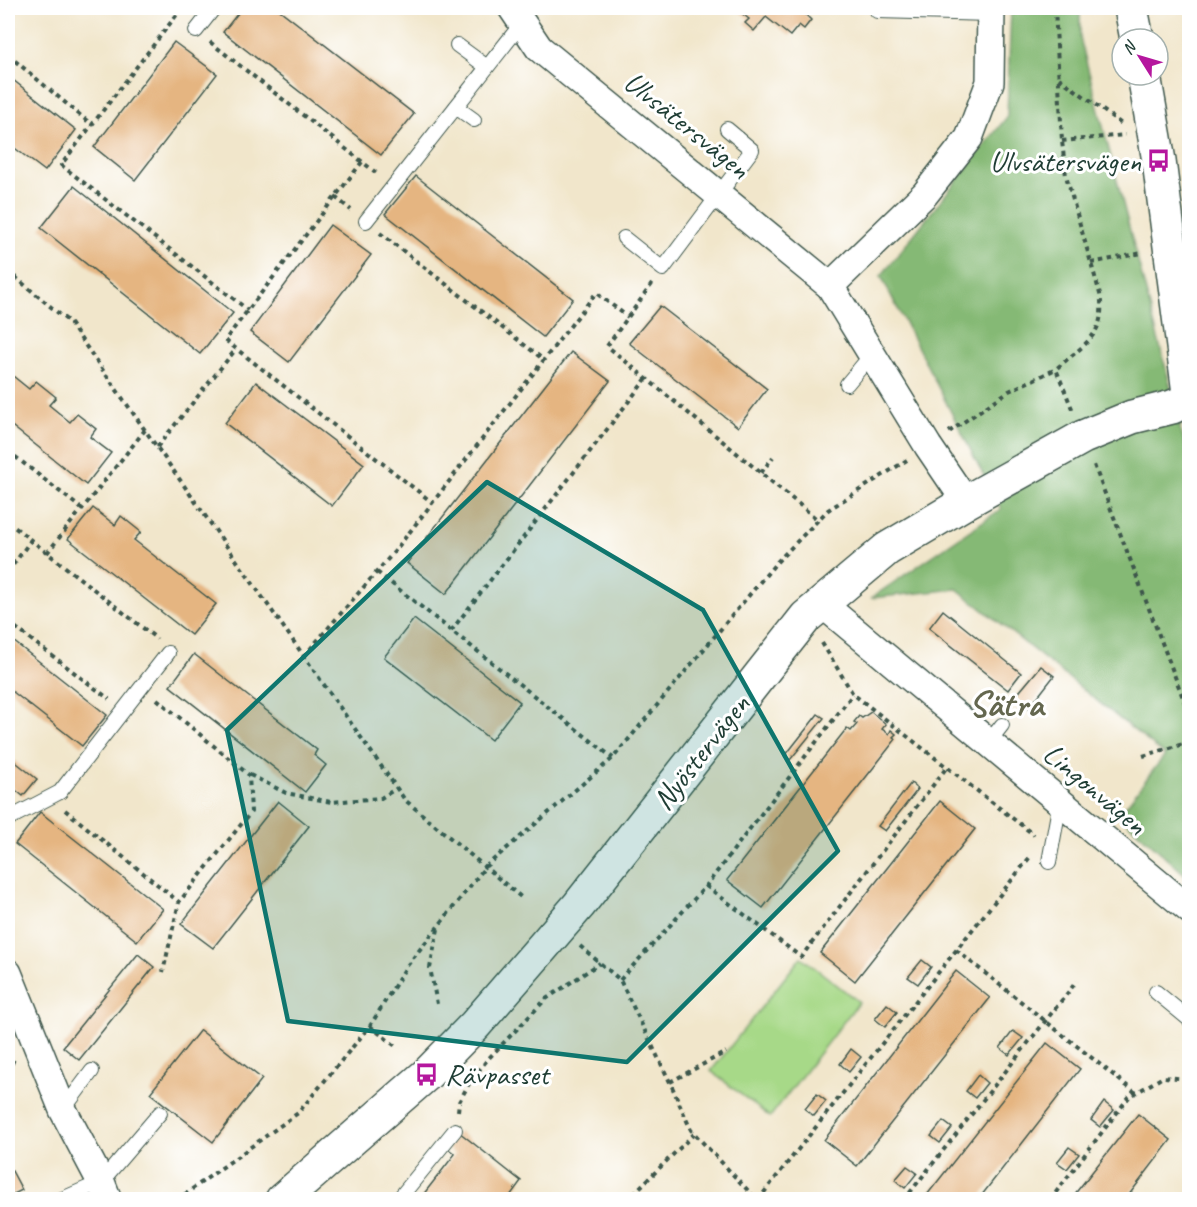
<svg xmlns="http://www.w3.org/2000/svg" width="1197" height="1207" font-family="Caveat,sans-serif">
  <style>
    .green { fill: #a7d988; stroke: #638b5e; stroke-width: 1.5 }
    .forest { fill: #85b974; stroke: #527b54; stroke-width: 1.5 }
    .building { fill: #e5b581 }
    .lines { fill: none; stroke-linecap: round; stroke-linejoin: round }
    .service-casing { stroke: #3e564b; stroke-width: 16 }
    .minor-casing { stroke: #3e564b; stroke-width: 30 }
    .tertiary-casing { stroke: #3e564b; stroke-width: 36 }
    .path { stroke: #3e564b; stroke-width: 4; stroke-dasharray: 4.5 4.5; stroke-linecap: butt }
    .service { stroke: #fff; stroke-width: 14 }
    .minor { stroke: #fff; stroke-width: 27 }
    .tertiary { stroke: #fff; stroke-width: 33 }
    .marked { fill: #0f766e; fill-opacity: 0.2; stroke: #0f766e; stroke-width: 4.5; stroke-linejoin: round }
    .labels { text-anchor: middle; stroke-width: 6; stroke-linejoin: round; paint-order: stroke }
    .street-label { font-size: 30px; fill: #1f3d34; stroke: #fff }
    .poi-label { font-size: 30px; fill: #1f3d34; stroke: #fff; text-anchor: end }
    .district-label { font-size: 36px; font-weight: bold; fill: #64674f; stroke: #fff }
  </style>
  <rect width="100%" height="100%" fill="#fff"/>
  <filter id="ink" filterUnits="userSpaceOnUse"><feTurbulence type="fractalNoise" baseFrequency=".0167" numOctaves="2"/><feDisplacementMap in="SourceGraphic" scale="12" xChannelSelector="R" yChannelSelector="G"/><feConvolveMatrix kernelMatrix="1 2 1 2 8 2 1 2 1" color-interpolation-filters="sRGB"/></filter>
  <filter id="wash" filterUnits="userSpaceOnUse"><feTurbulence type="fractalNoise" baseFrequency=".008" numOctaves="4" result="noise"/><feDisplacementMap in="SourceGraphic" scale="24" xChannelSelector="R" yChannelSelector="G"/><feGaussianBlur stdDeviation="1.35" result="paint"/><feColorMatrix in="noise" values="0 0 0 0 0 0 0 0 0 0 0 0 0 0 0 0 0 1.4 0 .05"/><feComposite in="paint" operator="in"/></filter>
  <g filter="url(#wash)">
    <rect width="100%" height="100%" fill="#f1e6cb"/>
    <path class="green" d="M 801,957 L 859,1002 L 770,1117 L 711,1071 Z"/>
    <path class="forest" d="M 1011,8 L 1080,8 L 1080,38 L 1181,427 L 1176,417 L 1189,455 L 1189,878 L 1119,815 L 1165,755 L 957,589 L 871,598 L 1001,509 L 881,276 L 1007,117 Z"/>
    <g id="blocks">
      <g class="building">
        <path d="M 242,8 L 277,8 L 414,114 L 381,155 L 223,32 Z"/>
        <path d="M 735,8 L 799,8 L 811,20 L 804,29 L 799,25 L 790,36 L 766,17 L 754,31 L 745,23 L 749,19 Z"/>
        <path d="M 174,42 L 217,74 L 135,180 L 94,147 Z"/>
        <path d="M 8,76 L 76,130 L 45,171 L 8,143 Z"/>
        <path d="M 416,176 L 573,299 L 543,337 L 385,214 Z"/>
        <path d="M 74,186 L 233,313 L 200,354 L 41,228 Z"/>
        <path d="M 330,225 L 371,255 L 289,362 L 250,332 Z"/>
        <path d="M 660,306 L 767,389 L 738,427 L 629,343 Z"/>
        <path d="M 571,352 L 610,381 L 446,594 L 407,563 Z"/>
        <path d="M 8,372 L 29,389 L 36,381 L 56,397 L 49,405 L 70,422 L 77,414 L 96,429 L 90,437 L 111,453 L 86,485 L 8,423 Z"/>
        <path d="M 256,382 L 364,464 L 332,506 L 225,423 Z"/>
        <path d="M 93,508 L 115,525 L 121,516 L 141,532 L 134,540 L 216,604 L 191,635 L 68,539 Z"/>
        <path d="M 943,610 L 1021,673 L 1008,690 L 929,628 Z"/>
        <path d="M 414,619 L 520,702 L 491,740 L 384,657 Z"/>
        <path d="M 8,637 L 107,715 L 82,746 L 8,688 Z"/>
        <path d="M 194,654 L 317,750 L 314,755 L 326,765 L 305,792 L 170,686 Z"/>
        <path d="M 1041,666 L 1054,676 L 1029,708 L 1015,697 Z"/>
        <path d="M 871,712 L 886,724 L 882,729 L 889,734 L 891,730 L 896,734 L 893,737 L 896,739 L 763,908 L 727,880 L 847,728 L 851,731 L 857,724 L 854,722 L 859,716 L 862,718 Z"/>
        <path d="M 818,714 L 824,718 L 790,760 L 785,756 Z"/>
        <path d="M 8,756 L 37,779 L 23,796 L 8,784 Z"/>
        <path d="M 911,783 L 918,789 L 885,831 L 878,826 Z"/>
        <path d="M 278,801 L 309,826 L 213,948 L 181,924 Z"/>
        <path d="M 940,801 L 975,829 L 855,981 L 820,953 Z"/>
        <path d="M 40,812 L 163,909 L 137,941 L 15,844 Z"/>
        <path d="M 138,954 L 154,967 L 79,1060 L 63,1047 Z"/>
        <path d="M 922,960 L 931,967 L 918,984 L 908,977 Z"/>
        <path d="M 956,971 L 990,998 L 857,1166 L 824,1140 Z"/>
        <path d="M 887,1004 L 897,1012 L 885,1027 L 875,1019 Z"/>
        <path d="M 200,1030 L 262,1079 L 213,1142 L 150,1093 Z"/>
        <path d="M 1013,1031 L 1023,1038 L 1009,1055 L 1000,1048 Z"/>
        <path d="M 1047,1043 L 1080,1069 L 978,1200 L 923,1200 Z"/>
        <path d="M 851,1049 L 861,1057 L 849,1072 L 840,1064 Z"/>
        <path d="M 978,1075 L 987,1083 L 975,1098 L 966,1091 Z"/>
        <path d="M 817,1094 L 826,1101 L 814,1116 L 805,1109 Z"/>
        <path d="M 1104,1102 L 1114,1110 L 1100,1127 L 1091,1120 Z"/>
        <path d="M 1138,1114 L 1171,1140 L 1125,1200 L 1070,1200 Z"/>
        <path d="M 943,1121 L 952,1128 L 940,1143 L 931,1136 Z"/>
        <path d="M 459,1132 L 521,1181 L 507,1200 L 419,1200 L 455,1154 L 447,1148 Z"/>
        <path d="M 1069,1147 L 1079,1154 L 1067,1169 L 1057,1162 Z"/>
        <path d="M 907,1166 L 917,1173 L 905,1188 L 895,1180 Z"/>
        <path d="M 12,1171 L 22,1190 L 8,1197 L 8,1173 Z"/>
      </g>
    </g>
  </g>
  <g filter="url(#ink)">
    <use href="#blocks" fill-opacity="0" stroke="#3e564b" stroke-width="1.5"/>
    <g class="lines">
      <defs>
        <g id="service">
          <path d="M 877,8 L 877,11 L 991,14"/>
          <path d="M 196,31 L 214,8"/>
          <path d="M 457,45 L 487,67"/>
          <path d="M 456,107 L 474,120"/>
          <path d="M 366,221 L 522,23"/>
          <path d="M 624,238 L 663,269 L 752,150 L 727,129"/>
          <path d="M 847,384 L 872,354"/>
          <path d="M 988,743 L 1002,725"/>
          <path d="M 8,819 L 60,792 L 168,653"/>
          <path d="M 1049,862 L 1060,802"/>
          <path d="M 1156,992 L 1190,1020"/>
          <path d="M 63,1110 L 92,1071"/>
          <path d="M 60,1200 L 101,1182 L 160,1113"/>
          <path d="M 398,1200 L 455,1130"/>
        </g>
        <g id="minor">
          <path d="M 512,8 L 539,48 L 830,286 L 928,446 L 966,502"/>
          <path d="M 830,286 L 925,194 L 969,138 L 990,82 L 991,8"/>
          <path d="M 821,603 L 1190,910"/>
          <path d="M 8,973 L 63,1110 L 101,1182 L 108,1200"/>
        </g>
        <g id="tertiary">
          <path d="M 1131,8 L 1137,39"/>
          <path d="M 1144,75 L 1159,161 L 1190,401"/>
          <path d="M 282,1200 L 427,1074 L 475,1025 L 579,905 L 806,617 L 887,549 L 966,502 L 1083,437 L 1132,417 L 1172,407 L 1189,400"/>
        </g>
      </defs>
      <use href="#service" class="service-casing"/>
      <use href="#minor" class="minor-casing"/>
      <use href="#tertiary" class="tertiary-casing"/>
      <g class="path">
        <path d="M 182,8 L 61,165 L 248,310"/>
        <path d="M 1055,8 L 1062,141 L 1066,176 L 1100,294 C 1107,335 1084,344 1056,369 L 1073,411"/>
        <path d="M 210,42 L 379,175"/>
        <path d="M 8,55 L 92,125"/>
        <path d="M 1059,78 L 1123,125"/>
        <path d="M 1062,141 L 1125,135"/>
        <path d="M 362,162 L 225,340 L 433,503"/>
        <path d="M 335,197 L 351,210"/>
        <path d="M 380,233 L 544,360"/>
        <path d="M 1091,263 L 1142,253"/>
        <path d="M 8,271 L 69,322 L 405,800 L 522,898"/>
        <path d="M 652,284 L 607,346 L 818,520"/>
        <path d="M 949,432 L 1009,391 L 1056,369"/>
        <path d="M 157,447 L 236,349"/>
        <path d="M 8,451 L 82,509"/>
        <path d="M 1094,465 L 1190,716"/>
        <path d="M 761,473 L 773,457"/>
        <path d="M 8,522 L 157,639"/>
        <path d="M 47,553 L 145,430"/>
        <path d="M 8,572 L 31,540"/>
        <path d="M 377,572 L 613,758"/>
        <path d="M 8,622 L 109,699"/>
        <path d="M 451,631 L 646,379"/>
        <path d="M 822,643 L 853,694 L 1034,835"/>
        <path d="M 304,656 L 394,552 L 596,293 L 628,317"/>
        <path d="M 157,699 L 249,775 L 251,812 L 179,902"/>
        <path d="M 1143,756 L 1190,742"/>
        <path d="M 250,775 L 286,793 L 331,802 L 381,798 L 397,788"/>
        <path d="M 65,810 L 179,902 L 163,972"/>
        <path d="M 706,886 L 801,957 L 947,767"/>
        <path d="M 580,946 L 620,980 L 670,1082 L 691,1130 L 757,1200"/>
        <path d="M 956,950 L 1136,1093"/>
        <path d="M 620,980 L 706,886 L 853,694"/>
        <path d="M 437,1004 L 430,968 L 438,929"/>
        <path d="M 370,1026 L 398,1048"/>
        <path d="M 8,1072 L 14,1059"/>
        <path d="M 670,1082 L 726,1052"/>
        <path d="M 458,1111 L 459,1102 L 471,1080 L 488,1059 L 546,999 L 600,963"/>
        <path d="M 177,1200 L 298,1113 L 370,1026 L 406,967 L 486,866 L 613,758 L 776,563 L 828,510 L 907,460"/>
        <path d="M 627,1200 L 694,1134"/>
        <path d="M 758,1200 L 1030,857"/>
        <path d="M 904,1200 L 1077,981"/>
        <path d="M 1050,1200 L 1129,1097 L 1163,1077 L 1190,1079"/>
      </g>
      <use href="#service" class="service"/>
      <use href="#minor" class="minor"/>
      <use href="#tertiary" class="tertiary"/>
    </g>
  </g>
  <path class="marked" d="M 487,482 L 703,610 L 838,851 L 627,1062 L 288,1021 L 227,730 Z"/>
  <defs>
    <symbol id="bus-bare" viewBox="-9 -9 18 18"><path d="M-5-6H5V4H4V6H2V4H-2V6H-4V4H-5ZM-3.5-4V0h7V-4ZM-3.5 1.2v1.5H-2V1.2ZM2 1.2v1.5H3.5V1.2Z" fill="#b5179e" stroke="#fff" stroke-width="2.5" paint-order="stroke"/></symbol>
  </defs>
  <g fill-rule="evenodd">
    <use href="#bus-bare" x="1142" y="144" width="33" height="33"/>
    <use href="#bus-bare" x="410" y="1058" width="33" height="33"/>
  </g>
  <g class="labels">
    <g class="street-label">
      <text transform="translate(687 125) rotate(39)" y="10">Ulvsätersvägen</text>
      <text transform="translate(701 752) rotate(-52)" y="10">Nyöstervägen</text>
      <text transform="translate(1095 789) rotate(40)" y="10">Lingonvägen</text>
    </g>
    <g class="poi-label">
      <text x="1141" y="171">Ulvsätersvägen</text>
      <text x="445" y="1084" text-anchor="start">Rävpasset</text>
    </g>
    <g class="district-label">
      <text x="1006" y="716">Sätra</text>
    </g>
  </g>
  <rect width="1197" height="1207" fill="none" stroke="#fff" stroke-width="30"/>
  <g transform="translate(1140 57) rotate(307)"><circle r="28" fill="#ffffff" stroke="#a5b1ae" stroke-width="1.5"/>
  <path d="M0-4.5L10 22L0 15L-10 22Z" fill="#b5179e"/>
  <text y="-9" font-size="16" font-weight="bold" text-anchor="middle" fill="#1f3d34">N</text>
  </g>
</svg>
